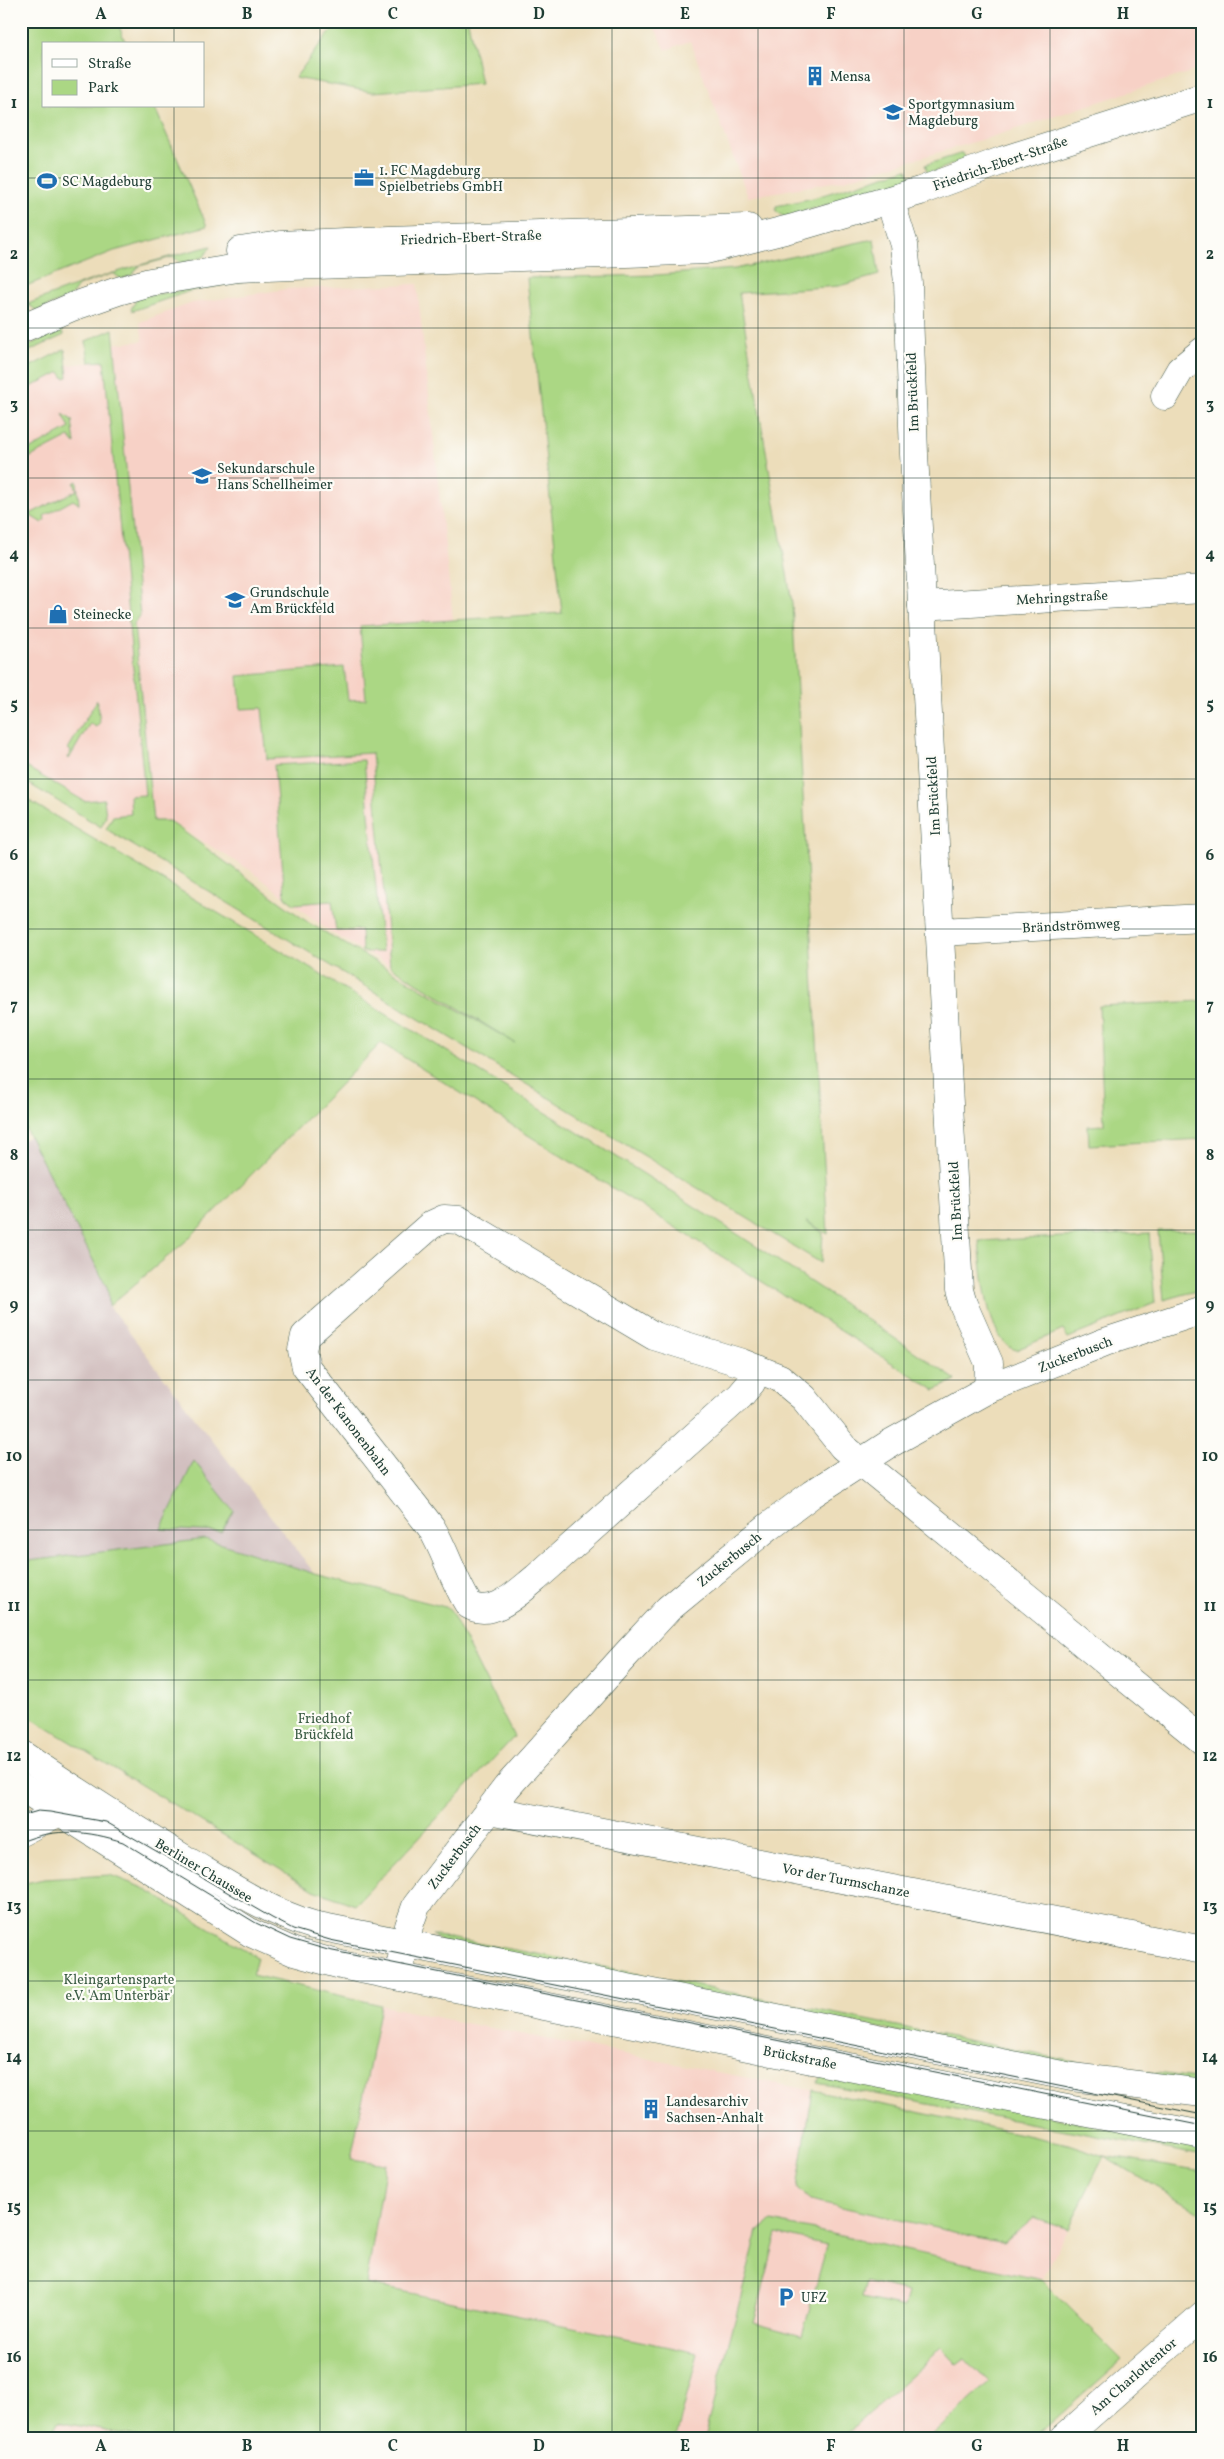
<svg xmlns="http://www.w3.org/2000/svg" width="1224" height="2459" font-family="Vollkorn,serif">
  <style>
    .built { fill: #f7d1c6 }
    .industrial { fill: #d2bfbf }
    .green { fill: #abd784; stroke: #658a5c; fill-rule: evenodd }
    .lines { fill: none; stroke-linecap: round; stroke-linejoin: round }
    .minor-casing { stroke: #3e5548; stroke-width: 29 }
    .major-casing { stroke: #3e5548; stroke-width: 29 }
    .minor { stroke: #fff; stroke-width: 28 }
    .major { stroke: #fff; stroke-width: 28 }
    .tram { stroke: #1f3d34; stroke-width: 1 }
    .grid { fill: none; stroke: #1f3d34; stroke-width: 1; stroke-opacity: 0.55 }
    .labels { text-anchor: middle; stroke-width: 4.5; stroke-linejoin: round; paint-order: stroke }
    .poi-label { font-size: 14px; fill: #1f3d34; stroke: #fdfcf7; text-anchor: start }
    .street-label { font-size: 14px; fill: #1f3d34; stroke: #fdfcf7 }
    .park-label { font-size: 14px; fill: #3b5c44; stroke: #fdfcf7 }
    .neatline { fill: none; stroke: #1f3d34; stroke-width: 2 }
    .grid-label { font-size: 16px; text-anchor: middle; font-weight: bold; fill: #1f3d34 }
  </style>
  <rect width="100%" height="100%" fill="#fdfcf7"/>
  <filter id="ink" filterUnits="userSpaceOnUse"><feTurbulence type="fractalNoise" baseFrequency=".02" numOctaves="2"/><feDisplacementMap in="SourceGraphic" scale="10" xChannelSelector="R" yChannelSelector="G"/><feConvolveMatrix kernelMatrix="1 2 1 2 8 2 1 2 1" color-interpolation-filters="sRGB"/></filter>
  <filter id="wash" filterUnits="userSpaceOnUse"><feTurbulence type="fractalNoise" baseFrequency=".0096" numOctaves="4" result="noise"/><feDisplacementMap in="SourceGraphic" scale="20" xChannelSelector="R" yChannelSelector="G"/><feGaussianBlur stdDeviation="1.12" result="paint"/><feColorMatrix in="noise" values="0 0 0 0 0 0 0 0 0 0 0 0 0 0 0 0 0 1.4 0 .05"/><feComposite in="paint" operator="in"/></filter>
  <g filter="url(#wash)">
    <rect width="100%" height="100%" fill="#ecddba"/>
    <g class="built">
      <path d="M 651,21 L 1203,21 L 1203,68 L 991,137 L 844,180 L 748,197 L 690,41 L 666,50 Z"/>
      <path d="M 417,284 L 453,620 L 360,626 L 390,966 L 330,932 L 250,870 L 169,821 L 148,820 L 117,497 L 145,795 L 131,814 L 106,816 L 104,799 L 84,801 L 21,764 L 21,392 L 61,372 L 67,365 L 104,361 L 112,344 L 143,341 L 140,322 L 192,303 L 287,289 Z"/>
      <path d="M 305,1989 L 459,2022 L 857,2099 L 1068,2144 L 1104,2156 L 1042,2280 L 1122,2360 L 1034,2438 L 41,2438 Z"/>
    </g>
    <path class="industrial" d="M 31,1136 L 108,1289 L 109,1306 L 315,1574 L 206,1539 L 21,1562 L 21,1141 Z"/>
    <g class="green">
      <path d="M 21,21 L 117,21 L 126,44 L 44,44 L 44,106 L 154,106 L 207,226 L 114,251 L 21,288 Z"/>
      <path d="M 343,21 L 468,21 L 481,84 L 373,92 L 295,78 L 327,35 Z"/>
      <path d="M 963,153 L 966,159 L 928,174 L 925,165 Z"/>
      <path d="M 907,169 L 911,180 L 784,217 L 776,211 L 776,206 L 813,198 Z"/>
      <path d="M 874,239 L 879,275 L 839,286 L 739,293 L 792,603 L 828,1234 L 806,1221 L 823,1233 L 821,1263 L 106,829 L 113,816 L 131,814 L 130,796 L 145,795 L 104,361 L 89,362 L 86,341 L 113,329 L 140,616 L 134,624 L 153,821 L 169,821 L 309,923 L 515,1043 L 390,966 L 372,753 L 267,759 L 262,708 L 241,709 L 238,676 L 344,667 L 348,700 L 366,699 L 360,626 L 562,613 L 527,278 L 657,275 L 735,269 Z"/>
      <path d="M 211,246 L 204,257 L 181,263 L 173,257 L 139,266 L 132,275 L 121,279 L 113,273 L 78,286 L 71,296 L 37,311 L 29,305 L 21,309 L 28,304 C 88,279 148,262 211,246 Z"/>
      <path d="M 257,279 L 190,291 L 132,311 L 131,309 L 138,297 Z"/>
      <path d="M 55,326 L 60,328 L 64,335 L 21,355 L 21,349 L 45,338 L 49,328 Z"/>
      <path d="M 65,349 L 68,377 L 64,378 L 60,372 L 21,392 L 21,371 Z"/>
      <path d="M 63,414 L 72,420 L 75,444 L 69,437 L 21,462 L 21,454 L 70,428 Z"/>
      <path d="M 77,481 L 79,504 L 73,500 L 44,516 L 45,519 L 42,523 L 23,511 L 24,508 L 27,509 L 30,514 L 77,490 L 74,483 Z"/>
      <path d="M 97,700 L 100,722 L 96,727 L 90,723 L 69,759 L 68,758 L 71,751 L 68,749 Z"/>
      <path d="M 364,760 L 382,952 L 362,952 L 361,930 L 336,931 L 332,901 L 294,904 L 285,897 L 274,765 Z"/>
      <path d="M 21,764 L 84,801 L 104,799 L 106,816 L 101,827 L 21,779 Z"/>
      <path d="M 21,796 C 337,983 654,1172 956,1380 L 935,1390 L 381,1043 L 186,1241 L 109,1306 L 108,1289 L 21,1120 Z"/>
      <path d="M 1203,1001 L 1203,1139 L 1089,1145 L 1088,1126 L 1104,1125 L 1099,1006 Z"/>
      <path d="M 1203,1230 L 1203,1289 L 1164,1300 L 1158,1231 Z"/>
      <path d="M 1149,1233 L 1155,1303 L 1068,1338 L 1063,1330 L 1016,1350 C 986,1342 982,1267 979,1241 Z"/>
      <path d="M 194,1461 L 234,1511 L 221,1532 L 161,1529 Z"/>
      <path d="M 206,1539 L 316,1574 L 449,1608 L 514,1737 L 355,1905 L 314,1890 L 21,1712 L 21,1562 Z"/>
      <path d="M 110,1875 L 143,1888 L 257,1957 L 252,1975 L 381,2005 L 351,2159 L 386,2164 L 366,2284 L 698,2353 L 676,2438 L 145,2438 L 58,2422 L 52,2438 L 21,2438 L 21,1884 L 44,1879 Z"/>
      <path d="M 432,1935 L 559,1958 L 1080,2063 L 1203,2079 L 1203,2085 L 1122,2076 L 440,1941 Z"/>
      <path d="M 833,2072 L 1203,2147 L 1203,2156 L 817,2083 L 820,2079 Z"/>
      <path d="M 813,2090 L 1068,2144 L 1104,2156 L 1203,2172 L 1203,2214 L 1104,2156 L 1068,2229 L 1034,2217 L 1003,2243 L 810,2200 L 797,2188 Z"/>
      <path d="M 772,2221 L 1042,2280 L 1122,2360 L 1034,2438 L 929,2438 L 989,2383 L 965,2358 L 957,2364 L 942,2348 L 841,2438 L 704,2438 L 758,2231 ZM 777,2233 L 827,2245 L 802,2336 L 754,2323 ZM 866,2282 L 908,2292 L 904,2307 L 862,2298 Z"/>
    </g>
  </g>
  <g filter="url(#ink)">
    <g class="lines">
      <defs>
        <g id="minor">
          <path d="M 890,200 L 904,245 L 908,283 L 914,454 L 959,1290 L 963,1304 L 989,1363 L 988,1389"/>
          <path d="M 240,251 L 280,245 L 389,240 L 748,228"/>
          <path d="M 21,329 L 72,307 L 118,291 L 150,282 L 238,268 L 706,250 L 797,227 L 920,191 L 1004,160 L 1203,97"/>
          <path d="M 1165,396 L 1180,370 L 1203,351"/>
          <path d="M 922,606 L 1203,589"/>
          <path d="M 940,932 L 1203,918"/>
          <path d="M 758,1369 L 751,1383 L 740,1396 L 536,1578 C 518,1592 493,1619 469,1605 C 453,1580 446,1552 431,1527 L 306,1367 L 302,1350 L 305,1336 L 431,1225 L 444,1219 L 459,1220 L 654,1336 L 742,1363 L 780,1378 L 804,1398 L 843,1447 L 1203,1741"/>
          <path d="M 490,1810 L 1203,1950"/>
          <path d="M 21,1832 L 59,1812 L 76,1795"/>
          <path d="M 398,1976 L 409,1926 L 416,1906 L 507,1787 L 622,1659 L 668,1609 L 768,1527 L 812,1494 L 891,1443 L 988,1389 L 1105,1342 L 1203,1310"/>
          <path d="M 1064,2438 L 1203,2315"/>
        </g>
        <g id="major">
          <path d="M 21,1754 C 77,1792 134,1828 191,1863 C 231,1887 269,1912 313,1925 L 1072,2077 L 1203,2093"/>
          <path d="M 21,1787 L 251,1933 L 294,1952 L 341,1965 L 807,2059 L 1203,2135"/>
        </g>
      </defs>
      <use href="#minor" class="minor-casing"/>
      <use href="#major" class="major-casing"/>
      <use href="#minor" class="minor"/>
      <use href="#major" class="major"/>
      <g class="tram">
        <path d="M 21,1816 L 38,1811 L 50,1812 L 106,1822 L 272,1918 L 293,1929 L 330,1940 L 1203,2115"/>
        <path d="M 21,1842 C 55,1827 89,1831 123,1842 L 256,1923 L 290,1939 L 328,1950 L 1203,2126"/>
      </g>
    </g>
  </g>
  <path class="grid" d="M 174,21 L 174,44M 320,21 L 320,2438M 466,21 L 466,2438M 612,21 L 612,2438M 758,21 L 758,2438M 904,21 L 904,2438M 1050,21 L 1050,2438M 174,106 L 174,2438M 21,178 L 1203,178M 21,328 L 1203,328M 21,478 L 1203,478M 21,628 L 1203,628M 21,779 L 1203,779M 21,929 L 1203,929M 21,1079 L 1203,1079M 21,1230 L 1203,1230M 21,1380 L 1203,1380M 21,1530 L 1203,1530M 21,1680 L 1203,1680M 21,1830 L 1203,1830M 21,1981 L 1203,1981M 21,2131 L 1203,2131M 21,2281 L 1203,2281"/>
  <defs>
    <symbol id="building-bare" viewBox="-9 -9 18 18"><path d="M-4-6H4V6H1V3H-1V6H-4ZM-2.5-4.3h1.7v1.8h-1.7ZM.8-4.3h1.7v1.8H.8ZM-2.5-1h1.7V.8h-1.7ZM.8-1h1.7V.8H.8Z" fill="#1f6fb2" stroke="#fdfcf7" stroke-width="2.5" paint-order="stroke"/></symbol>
    <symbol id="school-bare" viewBox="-9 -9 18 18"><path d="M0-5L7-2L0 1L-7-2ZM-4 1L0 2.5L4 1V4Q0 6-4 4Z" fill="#1f6fb2" stroke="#fdfcf7" stroke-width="2.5" paint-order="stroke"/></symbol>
    <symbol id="office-bare" viewBox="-9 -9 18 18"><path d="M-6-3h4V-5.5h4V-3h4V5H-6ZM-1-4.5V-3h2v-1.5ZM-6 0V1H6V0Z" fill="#1f6fb2" stroke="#fdfcf7" stroke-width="2.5" paint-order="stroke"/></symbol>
    <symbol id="stadium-bare" viewBox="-9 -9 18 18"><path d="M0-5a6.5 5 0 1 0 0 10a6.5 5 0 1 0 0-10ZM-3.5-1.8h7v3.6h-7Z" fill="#1f6fb2" stroke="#fdfcf7" stroke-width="2.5" paint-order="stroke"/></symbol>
    <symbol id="shop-bare" viewBox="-9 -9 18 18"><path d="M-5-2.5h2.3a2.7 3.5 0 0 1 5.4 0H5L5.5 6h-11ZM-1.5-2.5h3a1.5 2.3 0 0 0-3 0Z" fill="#1f6fb2" stroke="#fdfcf7" stroke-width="2.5" paint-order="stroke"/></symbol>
    <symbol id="parking-bare" viewBox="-9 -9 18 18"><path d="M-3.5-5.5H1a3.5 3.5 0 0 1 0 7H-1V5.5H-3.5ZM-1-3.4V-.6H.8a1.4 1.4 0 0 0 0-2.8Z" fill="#1f6fb2" stroke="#fdfcf7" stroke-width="2.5" paint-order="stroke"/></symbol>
  </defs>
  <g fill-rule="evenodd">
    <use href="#building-bare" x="801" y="62" width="28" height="28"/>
    <use href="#school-bare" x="879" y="98" width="28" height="28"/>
    <use href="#office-bare" x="350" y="164" width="28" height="28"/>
    <use href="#stadium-bare" x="33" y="167" width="28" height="28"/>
    <use href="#school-bare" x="188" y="462" width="28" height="28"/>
    <use href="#school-bare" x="221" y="586" width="28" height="28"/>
    <use href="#shop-bare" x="44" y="600" width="28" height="28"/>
    <use href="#building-bare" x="637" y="2095" width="28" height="28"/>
    <use href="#parking-bare" x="772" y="2283" width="28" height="28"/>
  </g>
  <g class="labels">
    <g class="poi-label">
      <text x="830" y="81">Mensa</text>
      <text x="908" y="109">Sportgymnasium<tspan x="908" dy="16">Magdeburg</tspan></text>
      <text x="379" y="175">1. FC Magdeburg<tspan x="379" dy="16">Spielbetriebs GmbH</tspan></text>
      <text x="62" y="186">SC Magdeburg</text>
      <text x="217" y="473">Sekundarschule<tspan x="217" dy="16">Hans Schellheimer</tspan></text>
      <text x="250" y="597">Grundschule<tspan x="250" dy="16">Am Brückfeld</tspan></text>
      <text x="73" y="619">Steinecke</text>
      <text x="666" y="2106">Landesarchiv<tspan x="666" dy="16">Sachsen-Anhalt</tspan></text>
      <text x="801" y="2302">UFZ</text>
    </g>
    <g class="street-label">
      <text transform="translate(1000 163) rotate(-19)" y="5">Friedrich-Ebert-Straße</text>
      <text transform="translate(471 237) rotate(-2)" y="5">Friedrich-Ebert-Straße</text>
      <text transform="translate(912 392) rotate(-92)" y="5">Im Brückfeld</text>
      <text transform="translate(1062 597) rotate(-3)" y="5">Mehringstraße</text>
      <text transform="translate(933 796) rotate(-93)" y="5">Im Brückfeld</text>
      <text transform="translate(1071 925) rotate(-3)" y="5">Brändströmweg</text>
      <text transform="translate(955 1201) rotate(-93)" y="5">Im Brückfeld</text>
      <text transform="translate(1075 1354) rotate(-21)" y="5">Zuckerbusch</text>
      <text transform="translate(349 1421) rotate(53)" y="5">An der Kanonenbahn</text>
      <text transform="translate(729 1559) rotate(-39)" y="5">Zuckerbusch</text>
      <text transform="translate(454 1856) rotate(-53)" y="5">Zuckerbusch</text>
      <text transform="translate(204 1870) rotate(31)" y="5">Berliner Chaussee</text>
      <text transform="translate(846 1880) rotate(11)" y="5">Vor der Turmschanze</text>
      <text transform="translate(800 2057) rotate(11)" y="5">Brückstraße</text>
      <text transform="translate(1133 2376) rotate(-41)" y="5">Am Charlottentor</text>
    </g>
    <g class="park-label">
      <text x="324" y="1723">Friedhof<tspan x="324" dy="16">Brückfeld</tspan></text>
      <text x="119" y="1984">Kleingartensparte<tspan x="119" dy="16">e.V. 'Am Unterbär'</tspan></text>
    </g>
  </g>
  <rect width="1224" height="2459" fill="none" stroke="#fdfcf7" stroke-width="55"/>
  <rect x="42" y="42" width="162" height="65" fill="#fdfcf7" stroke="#a4b0a9"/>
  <rect x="52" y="59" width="25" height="8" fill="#ffffff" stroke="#a4b0a9"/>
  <text x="88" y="68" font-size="15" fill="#1f3d34">Straße</text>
  <rect x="52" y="80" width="25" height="15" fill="#abd784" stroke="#a4b0a9"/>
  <text x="88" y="92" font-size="15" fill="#1f3d34">Park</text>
  <rect x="28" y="28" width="1168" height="2404" class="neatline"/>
  <g class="grid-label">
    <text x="101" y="19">A</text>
    <text x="247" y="19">B</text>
    <text x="393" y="19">C</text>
    <text x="539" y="19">D</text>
    <text x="685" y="19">E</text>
    <text x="831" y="19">F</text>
    <text x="977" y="19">G</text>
    <text x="1123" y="19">H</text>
    <text x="14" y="108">1</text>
    <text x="1210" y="108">1</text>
    <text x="14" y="259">2</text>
    <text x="1210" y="259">2</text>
    <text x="14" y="409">3</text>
    <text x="1210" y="409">3</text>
    <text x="14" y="559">4</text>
    <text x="1210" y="559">4</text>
    <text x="14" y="709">5</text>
    <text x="1210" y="709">5</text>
    <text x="14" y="860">6</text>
    <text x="1210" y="860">6</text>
    <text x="14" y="1010">7</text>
    <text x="1210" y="1010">7</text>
    <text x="14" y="1160">8</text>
    <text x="1210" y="1160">8</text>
    <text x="14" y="1310">9</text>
    <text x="1210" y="1310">9</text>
    <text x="14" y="1461">10</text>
    <text x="1210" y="1461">10</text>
    <text x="14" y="1611">11</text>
    <text x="1210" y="1611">11</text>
    <text x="14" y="1761">12</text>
    <text x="1210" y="1761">12</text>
    <text x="14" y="1911">13</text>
    <text x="1210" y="1911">13</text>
    <text x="14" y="2062">14</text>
    <text x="1210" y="2062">14</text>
    <text x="14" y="2212">15</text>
    <text x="1210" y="2212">15</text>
    <text x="14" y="2362">16</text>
    <text x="1210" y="2362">16</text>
    <text x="101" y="2451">A</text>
    <text x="247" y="2451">B</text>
    <text x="393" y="2451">C</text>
    <text x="539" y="2451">D</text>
    <text x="685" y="2451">E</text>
    <text x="831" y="2451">F</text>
    <text x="977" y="2451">G</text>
    <text x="1123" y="2451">H</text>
  </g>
</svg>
